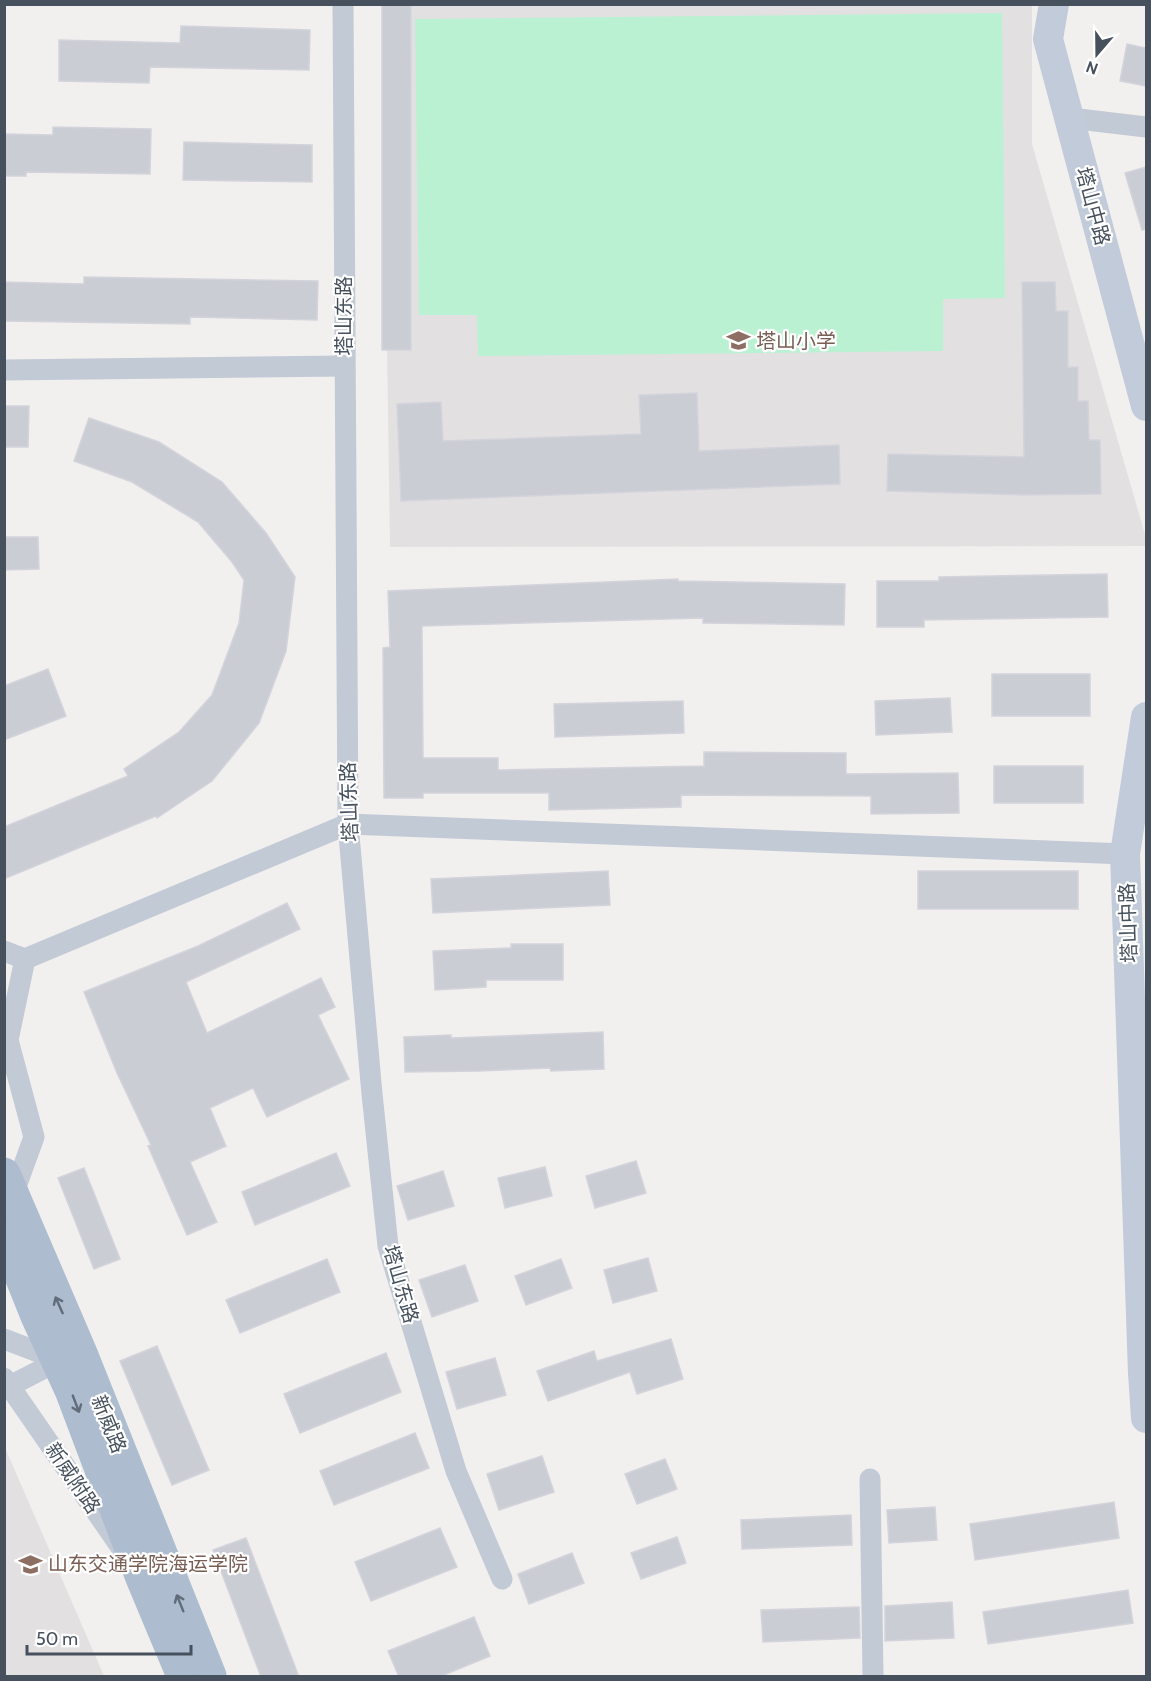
<svg xmlns="http://www.w3.org/2000/svg" width="1151" height="1681" font-family="Cabin,'Noto Sans SC',sans-serif">
  <style>
    .education { fill: #e3e0e1 }
    .green { fill: #bbf1d3 }
    .building { fill: #cbcdd5; stroke: #d3d4db; stroke-width: 1.5 }
    .lines { fill: none; stroke-linecap: round; stroke-linejoin: round }
    .street { stroke: #c2cad5; stroke-width: 21 }
    .secondary { stroke: #c1cbd9; stroke-width: 30 }
    .primary { stroke: #adbccf; stroke-width: 33 }
    .oneway { stroke: #606c7a }
    .labels { text-anchor: middle; stroke-width: 4.5; stroke-linejoin: round; paint-order: stroke }
    .street-label { font-size: 20px; fill: #46515d; stroke: #fff }
    .education-label { font-size: 20px; fill: #785e54; stroke: #fff; text-anchor: start }
  </style>
  <rect width="100%" height="100%" fill="#f2efef"/>
  <g class="education">
    <path d="M 382,5 L 1032,5 L 1032,144 L 1146,538 L 1146,546 L 390,547 Z"/>
    <path d="M 6,1450 L 104,1676 L 5,1676 Z"/>
  </g>
  <path class="green" d="M 1002,13 L 1005,298 L 943,299 L 943,351 L 478,356 L 477,315 L 419,315 L 415,19 Z"/>
  <g class="building">
    <rect x="382" y="4" width="29" height="346"/>
    <path d="M 181,26 L 310,30 L 309,70 L 150,67 L 149,83 L 59,81 L 59,40 L 180,43 Z"/>
    <path d="M 1127,44 L 1146,48 L 1146,86 L 1120,81 Z"/>
    <path d="M 53,127 L 151,129 L 150,174 L 26,172 L 26,176 L 4,176 L 4,134 L 53,135 Z"/>
    <path d="M 184,142 L 312,145 L 312,182 L 183,180 Z"/>
    <path d="M 1146,167 L 1146,229 L 1142,230 L 1125,173 Z"/>
    <path d="M 84,277 L 318,281 L 317,320 L 190,317 L 190,324 L 4,321 L 4,282 L 84,284 Z"/>
    <path d="M 1022,282 L 1055,282 L 1056,311 L 1068,311 L 1068,367 L 1078,367 L 1078,401 L 1088,401 L 1089,440 L 1100,440 L 1101,494 L 1024,495 L 887,491 L 888,454 L 1024,457 Z"/>
    <path d="M 697,393 L 699,451 L 839,445 L 840,484 L 401,501 L 397,404 L 441,402 L 443,441 L 641,434 L 639,395 Z"/>
    <path d="M 4,406 L 29,406 L 28,447 L 4,447 Z"/>
    <path d="M 89,418 L 159,442 L 222,482 L 266,533 L 295,577 L 286,651 L 259,723 L 212,781 L 157,818 L 156,816 L 4,879 L 4,827 L 128,776 L 124,769 L 179,732 L 212,695 L 239,623 L 244,580 L 232,562 L 198,522 L 132,482 L 74,461 Z"/>
    <path d="M 4,537 L 38,537 L 39,569 L 4,570 Z"/>
    <path d="M 1107,574 L 1108,617 L 924,620 L 924,627 L 877,627 L 877,581 L 939,581 L 939,577 Z"/>
    <path d="M 678,579 L 678,581 L 845,584 L 844,625 L 703,623 L 703,618 L 422,626 L 423,758 L 498,758 L 498,770 L 704,766 L 704,752 L 846,753 L 846,774 L 958,773 L 959,813 L 871,814 L 871,796 L 681,795 L 681,807 L 549,810 L 549,793 L 423,793 L 423,798 L 384,798 L 383,648 L 390,647 L 388,591 Z"/>
    <path d="M 48,669 L 66,716 L 4,740 L 4,686 Z"/>
    <rect x="992" y="674" width="98" height="42"/>
    <path d="M 950,698 L 952,732 L 876,735 L 875,701 Z"/>
    <path d="M 683,701 L 684,733 L 555,737 L 554,704 Z"/>
    <rect x="994" y="766" width="89" height="37"/>
    <path d="M 608,871 L 610,905 L 433,913 L 431,879 Z"/>
    <rect x="918" y="871" width="160" height="38"/>
    <path d="M 287,903 L 300,929 L 186,982 L 207,1033 L 321,978 L 335,1007 L 318,1015 L 349,1079 L 267,1117 L 253,1088 L 210,1108 L 226,1146 L 190,1162 L 217,1222 L 187,1235 L 148,1146 L 151,1145 L 117,1073 L 84,992 L 198,946 Z"/>
    <path d="M 511,944 L 563,944 L 563,980 L 486,980 L 486,987 L 435,990 L 433,951 L 511,948 Z"/>
    <path d="M 603,1032 L 604,1069 L 551,1071 L 550,1068 L 480,1071 L 405,1072 L 404,1037 L 451,1035 L 451,1038 Z"/>
    <path d="M 336,1153 L 350,1186 L 255,1225 L 242,1192 Z"/>
    <path d="M 636,1161 L 646,1193 L 595,1208 L 586,1176 Z"/>
    <path d="M 545,1167 L 552,1196 L 505,1208 L 498,1178 Z"/>
    <path d="M 84,1168 L 120,1259 L 94,1269 L 58,1178 Z"/>
    <path d="M 443,1171 L 454,1206 L 408,1220 L 397,1186 Z"/>
    <path d="M 648,1258 L 657,1291 L 613,1303 L 604,1270 Z"/>
    <path d="M 327,1259 L 340,1292 L 240,1333 L 226,1300 Z"/>
    <path d="M 561,1259 L 572,1288 L 526,1305 L 515,1276 Z"/>
    <path d="M 465,1265 L 478,1301 L 432,1317 L 419,1280 Z"/>
    <path d="M 671,1339 L 683,1379 L 637,1394 L 630,1372 L 548,1401 L 537,1371 L 594,1351 L 597,1361 Z"/>
    <path d="M 157,1346 L 209,1470 L 172,1485 L 120,1361 Z"/>
    <path d="M 386,1353 L 401,1392 L 300,1433 L 284,1394 Z"/>
    <path d="M 495,1358 L 506,1395 L 457,1409 L 446,1372 Z"/>
    <path d="M 415,1433 L 429,1468 L 334,1505 L 320,1471 Z"/>
    <path d="M 542,1456 L 554,1492 L 499,1510 L 487,1474 Z"/>
    <path d="M 665,1459 L 677,1489 L 637,1504 L 625,1474 Z"/>
    <path d="M 1114,1502 L 1119,1538 L 975,1560 L 970,1524 Z"/>
    <path d="M 935,1507 L 937,1540 L 889,1543 L 887,1510 Z"/>
    <path d="M 851,1515 L 852,1545 L 742,1549 L 741,1520 Z"/>
    <path d="M 440,1528 L 457,1567 L 371,1601 L 355,1562 Z"/>
    <path d="M 677,1537 L 686,1563 L 641,1579 L 631,1553 Z"/>
    <path d="M 246,1538 L 299,1677 L 261,1677 L 213,1550 Z"/>
    <path d="M 572,1553 L 584,1583 L 529,1604 L 518,1574 Z"/>
    <path d="M 1128,1590 L 1133,1623 L 988,1644 L 983,1612 Z"/>
    <path d="M 952,1602 L 954,1638 L 885,1641 L 885,1606 Z"/>
    <path d="M 857,1607 L 859,1607 L 860,1638 L 763,1642 L 761,1610 Z"/>
    <path d="M 474,1617 L 490,1656 L 439,1677 L 399,1677 L 388,1651 Z"/>
  </g>
  <g class="lines">
    <g class="street">
      <path d="M 343,4 L 348,824 L 372,1094 L 388,1246 L 456,1471 L 502,1579"/>
      <path d="M 1070,118 L 1146,127"/>
      <path d="M 4,370 L 344,366"/>
      <path d="M 4,951 L 25,959 L 348,824 L 1125,854"/>
      <path d="M 13,1195 L 34,1137 L 8,1040 L 25,959"/>
      <path d="M 4,1339 L 59,1360"/>
      <path d="M 4,1378 L 120,1546"/>
      <path d="M 4,1389 L 68,1356"/>
      <path d="M 870,1479 L 873,1676"/>
    </g>
    <g class="secondary">
      <path d="M 1054,4 L 1048,39 L 1146,406"/>
      <path d="M 1146,717 L 1125,854 L 1143,1373 L 1146,1418"/>
    </g>
    <g class="primary">
      <path d="M 4,1174 L 80,1351 L 210,1676"/>
      <path d="M 4,1234 L 37,1316 L 71,1390 L 142,1578 L 183,1676"/>
    </g>
  </g>
  <defs><path id="oneway-shaft" d="M-6 0H5M1.5-3L5.5 0L1.5 3" fill="none" stroke-width="1.6" stroke-linecap="round" stroke-linejoin="round" transform="scale(1.5)"/></defs>
  <g class="oneway">
    <use href="#oneway-shaft" transform="translate(59 1305) rotate(-114)"/>
    <use href="#oneway-shaft" transform="translate(76 1404) rotate(69)"/>
    <use href="#oneway-shaft" transform="translate(180 1603) rotate(-112)"/>
  </g>
  <defs>
    <symbol id="school-bare" viewBox="-9 -9 18 18"><path d="M0-5L7-2L0 1L-7-2ZM-4 1L0 2.5L4 1V4Q0 6-4 4Z" fill="#8d6e63" stroke="#fff" stroke-width="2.5" paint-order="stroke"/></symbol>
    <symbol id="university-bare" viewBox="-9 -9 18 18"><path d="M0-5L7-2L0 1L-7-2ZM-4 1L0 2.5L4 1V4Q0 6-4 4Z" fill="#8d6e63" stroke="#fff" stroke-width="2.5" paint-order="stroke"/></symbol>
  </defs>
  <g fill-rule="evenodd">
    <use href="#school-bare" x="722" y="324" width="33" height="33"/>
    <use href="#university-bare" x="14" y="1548" width="33" height="33"/>
  </g>
  <g class="labels">
    <g class="street-label">
      <text transform="translate(1093 206) rotate(75)" y="7">塔山中路</text>
      <text transform="translate(344 316) rotate(-90)" y="7">塔山东路</text>
      <text transform="translate(349 802) rotate(-92)" y="7">塔山东路</text>
      <text transform="translate(1128 923) rotate(-92)" y="7">塔山中路</text>
      <text transform="translate(401 1284) rotate(74)" y="7">塔山东路</text>
      <text transform="translate(109 1424) rotate(68)" y="7">新威路</text>
      <text transform="translate(73 1478) rotate(56)" y="7">新威附路</text>
    </g>
    <g class="education-label">
      <text x="756" y="348">塔山小学</text>
      <text x="48" y="1571">山东交通学院海运学院</text>
    </g>
  </g>
  <rect width="1151" height="1681" fill="none" stroke="#46515d" stroke-width="12"/>
  <g transform="translate(1097 54) rotate(200)" stroke="#ffffff" stroke-width="4.5" paint-order="stroke">
  <path d="M0-4.5L10 22L0 15L-10 22Z" fill="#46515d"/>
  <text y="-9" font-size="16" font-weight="bold" text-anchor="middle" fill="#46515d">N</text>
  </g>
  <path d="M27 1645v9h164v-9" fill="none" stroke="#46515d" stroke-width="3"/>
  <text x="36" y="1645" font-size="18" fill="#46515d" stroke="#ffffff" stroke-width="4.5" paint-order="stroke">50 m</text>
</svg>
